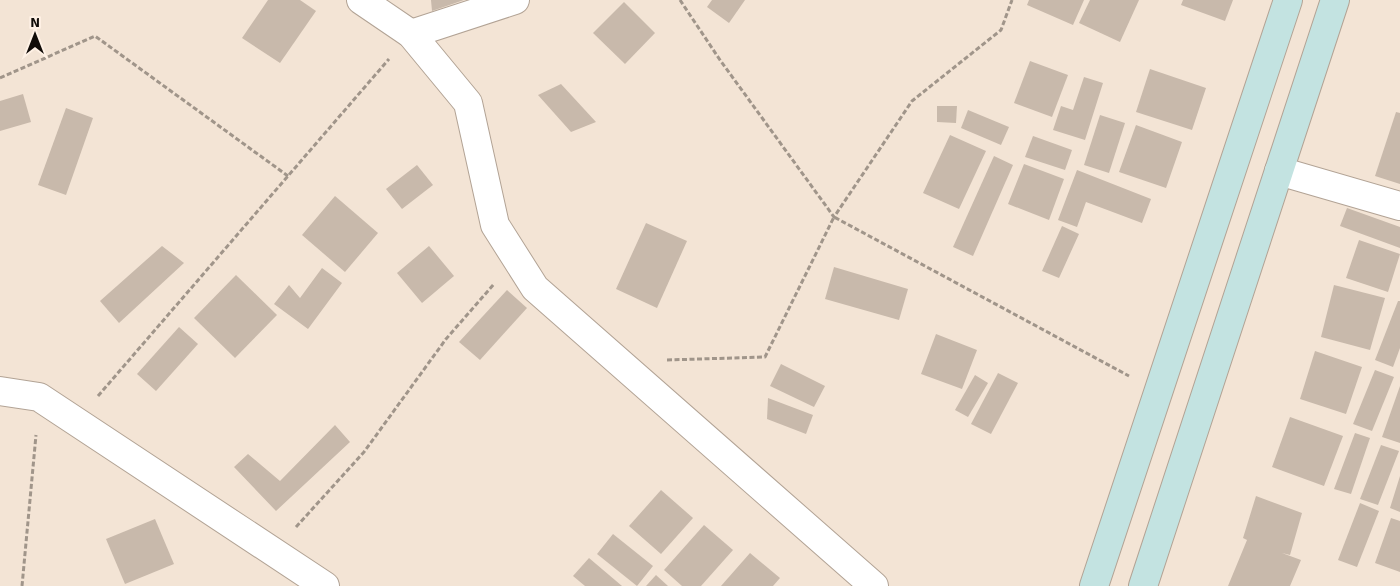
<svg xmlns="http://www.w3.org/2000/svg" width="1400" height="586" font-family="Signika,sans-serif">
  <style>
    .building { fill: #c8b9ab }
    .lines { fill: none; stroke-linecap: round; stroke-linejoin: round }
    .street-casing { stroke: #b2a395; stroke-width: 30 }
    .secondary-casing { stroke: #b2a395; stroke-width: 30 }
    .path { stroke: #a0958a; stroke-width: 3; stroke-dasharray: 5 2.5; stroke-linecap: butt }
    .street { stroke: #fff; stroke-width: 28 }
    .secondary { stroke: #c3e3e1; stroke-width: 28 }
  </style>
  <rect width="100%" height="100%" fill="#f3e4d5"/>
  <g class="building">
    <path d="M 268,0 L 300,0 L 316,11 L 280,63 L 242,38 Z"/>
    <path d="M 431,0 L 464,0 L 432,11 Z"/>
    <path d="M 712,0 L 745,0 L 729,23 L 707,7 Z"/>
    <path d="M 1029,0 L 1084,0 L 1073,25 L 1027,5 Z"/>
    <path d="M 1090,0 L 1139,0 L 1120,42 L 1079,23 Z"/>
    <path d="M 1183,0 L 1233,0 L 1225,21 L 1181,5 Z"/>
    <path d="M 624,2 L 655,33 L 625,64 L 593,33 Z"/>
    <path d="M 1030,61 L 1068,75 L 1052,117 L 1014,103 Z"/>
    <path d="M 1150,69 L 1206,88 L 1192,130 L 1136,112 Z"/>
    <path d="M 1084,77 L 1103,83 L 1085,140 L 1053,130 L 1061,106 L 1073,110 Z"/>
    <path d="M 561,84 L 596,122 L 571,132 L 538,95 Z"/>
    <path d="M 23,94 L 31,122 L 0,131 L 0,101 Z"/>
    <path d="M 937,106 L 957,106 L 956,123 L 937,122 Z"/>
    <path d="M 66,108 L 93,118 L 66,195 L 38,185 Z"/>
    <path d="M 968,110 L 1009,127 L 1001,145 L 961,128 Z"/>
    <path d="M 1396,112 L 1400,113 L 1400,184 L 1375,176 Z"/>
    <path d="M 1100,115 L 1125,123 L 1109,173 L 1084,165 Z"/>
    <path d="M 1136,125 L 1182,142 L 1166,188 L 1119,172 Z"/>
    <path d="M 950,135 L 986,151 L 959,209 L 923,193 Z"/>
    <path d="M 1033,136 L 1072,150 L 1065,170 L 1025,157 Z"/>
    <path d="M 994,156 L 1013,165 L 973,256 L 953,247 Z"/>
    <path d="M 1024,164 L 1064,179 L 1049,220 L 1008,204 Z"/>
    <path d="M 417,165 L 433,185 L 402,209 L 386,189 Z"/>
    <path d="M 1077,170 L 1151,199 L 1142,223 L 1086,202 L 1077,227 L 1058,220 Z"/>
    <path d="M 335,196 L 378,233 L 345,272 L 302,235 Z"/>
    <path d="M 1347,208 L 1400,227 L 1400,248 L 1340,226 Z"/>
    <path d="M 646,223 L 687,241 L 657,308 L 616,289 Z"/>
    <path d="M 1062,226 L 1079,234 L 1059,278 L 1042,271 Z"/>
    <path d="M 1359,240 L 1400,254 L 1388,292 L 1346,278 Z"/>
    <path d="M 162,246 L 184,263 L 119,323 L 100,301 Z"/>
    <path d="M 429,246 L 454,276 L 422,303 L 397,273 Z"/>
    <path d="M 834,267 L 908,289 L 899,320 L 825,299 Z"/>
    <path d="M 322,268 L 342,283 L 308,329 L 274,304 L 289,285 L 300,298 Z"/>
    <path d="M 236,275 L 277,315 L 235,358 L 194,318 Z"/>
    <path d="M 1334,285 L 1385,298 L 1370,350 L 1321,337 Z"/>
    <path d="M 507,290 L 527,308 L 480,360 L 459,342 Z"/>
    <path d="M 1398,301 L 1400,301 L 1400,348 L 1393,367 L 1375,360 Z"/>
    <path d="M 179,327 L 198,344 L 156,391 L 137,374 Z"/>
    <path d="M 936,334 L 977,350 L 962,389 L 921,374 Z"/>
    <path d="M 1315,351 L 1362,367 L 1346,414 L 1300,399 Z"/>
    <path d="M 781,364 L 825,386 L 814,407 L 770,386 Z"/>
    <path d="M 1375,370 L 1394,377 L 1372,431 L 1353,424 Z"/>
    <path d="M 998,373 L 1018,383 L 991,434 L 971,424 Z"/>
    <path d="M 975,375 L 988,383 L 968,417 L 955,410 Z"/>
    <path d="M 1400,386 L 1400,443 L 1382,437 Z"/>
    <path d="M 768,398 L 813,415 L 806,434 L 767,419 Z"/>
    <path d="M 1290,417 L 1343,436 L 1324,486 L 1272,467 Z"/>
    <path d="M 335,425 L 350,442 L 276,511 L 234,467 L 248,454 L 280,481 Z"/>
    <path d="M 1355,433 L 1370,438 L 1351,494 L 1334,489 Z"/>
    <path d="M 1381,445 L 1399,451 L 1378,505 L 1360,499 Z"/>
    <path d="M 1400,476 L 1400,512 L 1390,508 Z"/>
    <path d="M 661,490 L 693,518 L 661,554 L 629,526 Z"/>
    <path d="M 1256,496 L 1302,513 L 1290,555 L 1282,553 L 1301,560 L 1290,586 L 1228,586 L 1247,540 L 1243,538 Z"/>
    <path d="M 1360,503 L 1379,511 L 1357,567 L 1338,560 Z"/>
    <path d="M 1391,518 L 1400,521 L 1400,572 L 1375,563 Z"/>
    <path d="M 155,519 L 174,564 L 125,584 L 106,539 Z"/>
    <path d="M 704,525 L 733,550 L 701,586 L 682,586 L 664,570 Z"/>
    <path d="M 613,534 L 653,566 L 637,586 L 597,554 Z"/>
    <path d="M 750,553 L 780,578 L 773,586 L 721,586 Z"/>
    <path d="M 589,558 L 622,586 L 585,586 L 573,576 Z"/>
    <path d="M 656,575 L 668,586 L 646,586 Z"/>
  </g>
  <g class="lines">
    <defs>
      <g id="street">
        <path d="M 361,0 L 411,34 L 468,103 L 495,225 L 535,288 L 874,586"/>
        <path d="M 411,34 L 515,0"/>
        <path d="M 1279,171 L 1400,206"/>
        <path d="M 0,391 L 39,397 L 325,586"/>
      </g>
      <g id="secondary">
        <path d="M 1094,586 L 1288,0"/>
        <path d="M 1143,586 L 1335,0"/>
      </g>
    </defs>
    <use href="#street" class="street-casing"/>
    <use href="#secondary" class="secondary-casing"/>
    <g class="path">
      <path d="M 680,0 L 720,60 L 834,217 L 912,101 L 1001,30 L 1012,0"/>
      <path d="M 0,78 L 95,36 L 288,176"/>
      <path d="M 667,360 L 765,357 L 834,217 L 1129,376"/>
      <path d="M 98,396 L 389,59"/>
      <path d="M 296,527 L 364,452 L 446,339 L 494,284"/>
      <path d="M 22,586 L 36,435"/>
    </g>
    <use href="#street" class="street"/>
    <use href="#secondary" class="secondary"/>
  </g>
  <g transform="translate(35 35)" stroke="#fef1e5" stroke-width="4" paint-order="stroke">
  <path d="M0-4L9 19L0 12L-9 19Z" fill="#110c08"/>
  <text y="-8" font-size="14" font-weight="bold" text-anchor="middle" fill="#110c08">N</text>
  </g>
</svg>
